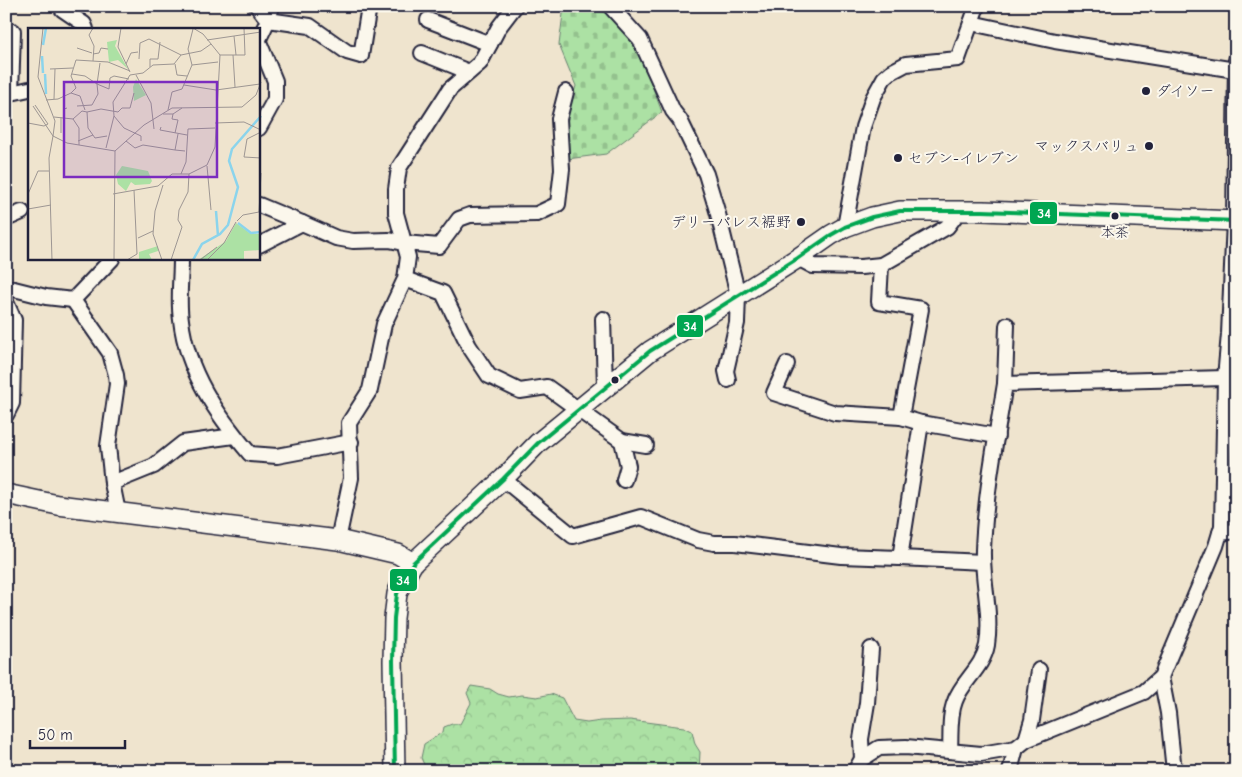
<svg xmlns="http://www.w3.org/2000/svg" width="1242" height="777" font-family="'Comic Neue','Klee One',sans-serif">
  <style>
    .forest { fill: url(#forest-crowns); stroke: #678270 }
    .cemetery { fill: url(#cemetery-stones); stroke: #678270 }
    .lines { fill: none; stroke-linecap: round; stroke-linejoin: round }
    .street-casing { stroke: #22223b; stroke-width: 18 }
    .secondary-casing { stroke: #22223b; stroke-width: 22 }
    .street { stroke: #fbf7ec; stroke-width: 14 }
    .secondary { stroke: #fbf7ec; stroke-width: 19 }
    .bus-1-casing { stroke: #fbf7ec; stroke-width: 8 }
    .bus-1 { stroke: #00a651; stroke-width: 4 }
    .poi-dot { fill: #22223b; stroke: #fbf7ec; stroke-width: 2 }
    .labels { text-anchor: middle; stroke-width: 4; stroke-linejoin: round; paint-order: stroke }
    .bus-label { font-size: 14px; fill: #22223b; stroke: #fbf7ec }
    .poi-label { font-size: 15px; fill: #22223b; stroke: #fbf7ec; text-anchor: start }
    .inset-river { fill: none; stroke: #8bd4ec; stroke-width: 2.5 }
    .inset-road { fill: none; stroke: #9d9693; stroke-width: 1 }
    .view { fill: #7b2cbf; fill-opacity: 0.15; stroke: #7b2cbf; stroke-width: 2.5 }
    .inset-edge { fill: none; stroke: #22223b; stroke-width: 2.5 }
    .line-badge { stroke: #fbf7ec; stroke-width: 2 }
    .badge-label { font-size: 14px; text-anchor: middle; font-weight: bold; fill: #fff }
  </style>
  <defs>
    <pattern id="forest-crowns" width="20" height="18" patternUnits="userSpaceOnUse" patternTransform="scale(1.25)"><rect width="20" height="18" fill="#ace1a4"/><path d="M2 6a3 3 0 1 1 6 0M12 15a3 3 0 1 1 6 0" fill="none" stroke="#94c18e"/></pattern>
    <pattern id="cemetery-stones" width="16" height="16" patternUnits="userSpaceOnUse" patternTransform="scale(1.25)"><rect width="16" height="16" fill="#ace1a4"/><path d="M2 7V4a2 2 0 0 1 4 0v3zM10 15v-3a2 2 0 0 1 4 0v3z" fill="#94c18e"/></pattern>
  </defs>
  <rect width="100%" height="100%" fill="#efe4ce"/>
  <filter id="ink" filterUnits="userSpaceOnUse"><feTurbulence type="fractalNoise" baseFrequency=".02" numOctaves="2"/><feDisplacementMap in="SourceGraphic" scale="10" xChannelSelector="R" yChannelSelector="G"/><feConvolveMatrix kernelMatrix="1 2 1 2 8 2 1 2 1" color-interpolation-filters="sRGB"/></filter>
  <g filter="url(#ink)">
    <path class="forest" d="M 471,686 L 490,689 L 498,694 L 509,697 L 522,695 L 537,697 L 551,694 L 562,698 L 574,721 L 587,723 L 601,721 L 630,720 L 684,727 L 692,731 L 695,744 L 700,752 L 699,771 L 427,771 L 421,758 L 424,744 L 443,732 L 444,727 L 452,724 L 460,724 L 471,703 L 467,693 Z"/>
    <path class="cemetery" d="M 564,6 L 600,6 L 637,46 L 662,112 L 606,154 L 567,159 L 567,113 L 576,86 L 559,45 Z"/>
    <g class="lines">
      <defs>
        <g id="street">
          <path d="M 61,6 L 62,9 L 84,24 L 86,29"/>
          <path d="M 257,6 L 268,20 L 259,39"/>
          <path d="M 272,6 L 268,20 L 310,26 L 347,52 L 361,56 L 369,6"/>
          <path d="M 610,6 L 640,39 L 673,111 L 680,120 L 706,174 L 718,214 L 738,295 L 737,323 L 726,371 L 728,380"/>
          <path d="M 428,20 L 490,44"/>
          <path d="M 971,23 L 1055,41 L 1235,70"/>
          <path d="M 259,42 L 275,81 L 275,99 L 259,128"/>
          <path d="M 422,53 L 469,72"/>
          <path d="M 11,93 L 13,31"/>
          <path d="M 6,98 L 11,93 L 29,89"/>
          <path d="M 259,205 L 302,223"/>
          <path d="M 6,219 L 22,212"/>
          <path d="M 845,227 L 863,127 L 873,98 L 884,78 L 891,72 L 906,64 L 958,59 L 977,6"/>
          <path d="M 259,245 L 302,223 L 336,238 L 353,241 L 389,240 L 404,243 L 439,246 L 459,219 L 470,215 L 537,214 L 558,204 L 562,169 L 559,119 L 566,92"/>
          <path d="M 798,258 L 813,266 L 861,267 L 881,265 L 947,227 L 959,211"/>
          <path d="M 112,259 L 73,300 L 110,353 L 116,375 L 117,384 L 108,446 L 112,483 L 118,512"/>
          <path d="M 181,259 C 181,279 178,300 181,320 C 187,372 217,415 250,454 L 277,456 L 351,442"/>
          <path d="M 881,265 L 879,302 L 921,309 L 901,417"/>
          <path d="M 405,279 L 443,293 L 469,346 L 489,376 L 520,391 L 547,387 L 622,441 L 628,466 L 624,480"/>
          <path d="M 6,288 L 14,289 L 46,297 L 73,300"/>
          <path d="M 6,302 L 14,320 L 12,403 L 6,415"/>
          <path d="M 603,319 L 605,387"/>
          <path d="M 787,364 L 774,393 L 835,413 L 901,417 L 921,423 L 997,436"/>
          <path d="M 1005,384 L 1007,325"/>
          <path d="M 921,423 L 900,558 L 983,562"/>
          <path d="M 622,441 L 646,445"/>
          <path d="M 503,479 L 573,536 L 641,517 L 698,540 L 714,543 L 735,543 L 841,556 L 900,558"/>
          <path d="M 112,483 L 154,466 L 183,443 L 234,436"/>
          <path d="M 1220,533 L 1236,531"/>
          <path d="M 338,540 L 351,478 L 349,423 L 370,390 L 384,324 L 405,279 L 408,257 L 396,213 L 396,189 L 399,168 L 450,89 L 480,63 L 499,27 L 515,6"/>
          <path d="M 1161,677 L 1168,713 L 1174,771"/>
          <path d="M 1026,740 L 1032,720 L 1039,670"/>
          <path d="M 950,750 C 951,734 949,716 955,701 C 962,681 983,668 987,645 C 992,613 982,582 983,550 C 985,495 996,439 1005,384 L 1225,378"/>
          <path d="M 862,759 L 861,739 L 867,703 L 871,649"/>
          <path d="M 855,771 L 862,759 L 879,748 L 906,747 L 981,754 L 1016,748 L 1026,740 L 1144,692 L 1161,677 L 1216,546 L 1222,526 L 1225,378 L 1229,334 L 1234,221 L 1236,60"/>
          <path d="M 1010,771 L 1016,748"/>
        </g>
        <g id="secondary">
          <path d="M 6,494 L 58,505 L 338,540 L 398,554 L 413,563"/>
          <path d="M 395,771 L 393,661 L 394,618 L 397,594 L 401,584 L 413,563 L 503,479 L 538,443 L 650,351 L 798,258 L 831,235 L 845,227 L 872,217 L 900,211 L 983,211 L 1236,221"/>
        </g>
      </defs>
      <use href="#street" class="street-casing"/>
      <use href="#secondary" class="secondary-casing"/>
      <use href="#street" class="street"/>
      <use href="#secondary" class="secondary"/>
      <defs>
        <path id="bus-1" d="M 395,771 L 393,661 L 394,618 L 397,594 L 401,584 L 413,563 L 503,479 L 538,443 L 650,351 L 798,258 L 831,235 L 845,227 L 872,217 L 900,211 L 983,211 L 1236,221"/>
      </defs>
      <use href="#bus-1" class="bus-1-casing"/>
      <use href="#bus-1" class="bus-1"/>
    </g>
  </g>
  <g class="poi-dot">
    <circle cx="1146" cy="91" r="5"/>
    <circle cx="1149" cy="146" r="5"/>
    <circle cx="898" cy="158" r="5"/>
    <circle cx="1115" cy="216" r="4.5"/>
    <circle cx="801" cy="222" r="5"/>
    <circle cx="615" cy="380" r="4.5"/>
  </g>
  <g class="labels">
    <g class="bus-label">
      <text x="1115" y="237">本茶</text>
    </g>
    <g class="poi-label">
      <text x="1156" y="96">ダイソー</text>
      <text x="1139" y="151" text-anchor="end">マックスバリュ</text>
      <text x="908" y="163">セブン-イレブン</text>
      <text x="791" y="227" text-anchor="end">デリーパレス裾野</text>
    </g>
  </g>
  <g transform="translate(28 28)">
    <rect width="232" height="232" fill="#efe4ce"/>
    <path d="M 94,138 L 120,143 L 124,153 L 122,156 L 107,157 L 103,154 L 98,163 L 90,156 L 88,147 ZM 208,195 L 223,206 L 232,206 L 232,222 L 216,223 L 216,232 L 170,232 L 198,213 Z" fill="#ace1a4"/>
    <path d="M 89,12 L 87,18 L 100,41 L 90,32 L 81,34 L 79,14 ZM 108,51 L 118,67 L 106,73 L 105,59 Z" fill="#ace1a4"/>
    <path d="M 130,218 L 130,223 L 121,226 L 124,232 L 133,232 L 111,232 L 111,224 Z" fill="#ace1a4"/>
    <path class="inset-river" d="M 15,17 L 18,0M 14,28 L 15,45M 17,46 L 18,66M 188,183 L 190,208M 210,195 L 223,205 L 233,204M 165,232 L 174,216 L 192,206 L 200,197 L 210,159 L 201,133 L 204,121 L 233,88"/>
    <path class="inset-road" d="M 15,0 L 10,49 L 27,93 L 25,108 L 39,115 L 87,123M 65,0 L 61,7 L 66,18 L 65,33M 93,0 L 90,19 L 102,44M 206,8 L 208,27M 179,12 L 233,4M 49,20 L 64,25M 65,26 L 71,25 L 73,20 L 80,21M 192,27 L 217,27 L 216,0M 205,27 L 207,59M 111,31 L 112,15 L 121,11 L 153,27M 72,35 L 69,56 L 81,61 L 82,50 L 86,48 L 101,51M 98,36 L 103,25 L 110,24M 147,36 L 149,47 L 159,48M 164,37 L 190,34M 122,39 L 122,31 L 130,31 L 132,14M 22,41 L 45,40M 44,46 L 57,48 L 69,56 L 70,66 L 64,77 L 49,78M 108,47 L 123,75 L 126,101M 156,57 L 188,62M 188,62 L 232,56M 43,65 L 48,60 L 43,48 L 48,32 L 80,34 L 102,43M 26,71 L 27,41M 18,72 L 30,71 L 43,65 L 52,68 L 57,82M 5,78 L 25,108 L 21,130 L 24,232M 140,82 L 144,64 L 154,61 L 164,37 L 160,21 L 165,1M 59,84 L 73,81 L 90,84 L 94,80 L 102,80 L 106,65M 135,86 L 145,86 L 154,80M 145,86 L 144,91 L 150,92 L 147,105M 86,88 L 96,100 L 113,108 L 113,113M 26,89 L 45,91M 33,89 L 33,105M 187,95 L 216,94 L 233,102M 133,99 L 132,102 L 159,107M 233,104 L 219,111 L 216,129 L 233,130M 0,105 L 0,95 L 16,98 L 20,96 L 7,77M 150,106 L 147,122 L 157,123M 50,113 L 65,107M 98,113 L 107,120 L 115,117 L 147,122M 36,114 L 36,81 L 39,80M 51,117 L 51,100 L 45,91 L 54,83 L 59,84 L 60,100 L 67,110 L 79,108M 78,120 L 86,88 L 85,74 L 102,47 L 115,45 L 125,37 L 146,36 L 153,27 L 173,23 L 183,16M 179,138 L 183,182M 153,146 L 158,134 L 160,101 L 187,100M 0,166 L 10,143 L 21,143M 85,166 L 130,158 L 144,146 L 161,146 L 179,137 L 187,119 L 192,27 L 175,6 L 165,0M 0,181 L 23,177M 209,193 L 215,187 L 231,184 L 233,145M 110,210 L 125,203M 86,232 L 87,123 L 116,97 L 144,80 L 214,79 L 228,67 L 233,54M 99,232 L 109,226 L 106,162M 134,232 L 125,206 L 127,183 L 135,157M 143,232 L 154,199 L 150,192 L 151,182 L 160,164 L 161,146M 172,232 L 189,219M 179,232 L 196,215 L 208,194"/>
    <path class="view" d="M 36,54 L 189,54 L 189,149 L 36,149 Z"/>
    <rect width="232" height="232" class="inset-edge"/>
  </g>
  <g class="line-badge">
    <rect x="1029" y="201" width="29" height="24" rx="5" fill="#00a651"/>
    <rect x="676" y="314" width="28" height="24" rx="5" fill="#00a651"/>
    <rect x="389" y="568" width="29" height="24" rx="5" fill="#00a651"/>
  </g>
  <g class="badge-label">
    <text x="1044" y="218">34</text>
    <text x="690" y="331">34</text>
    <text x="403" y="585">34</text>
  </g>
  <rect width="1242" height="777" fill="none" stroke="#fbf7ec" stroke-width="25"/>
  <rect x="12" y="12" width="1217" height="752" fill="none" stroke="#22223b" stroke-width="2" filter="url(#ink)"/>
  <path d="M30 740v8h95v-8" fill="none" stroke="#22223b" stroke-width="2.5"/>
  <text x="38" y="740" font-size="15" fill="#22223b" stroke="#fbf7ec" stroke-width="4" paint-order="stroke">50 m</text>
</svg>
